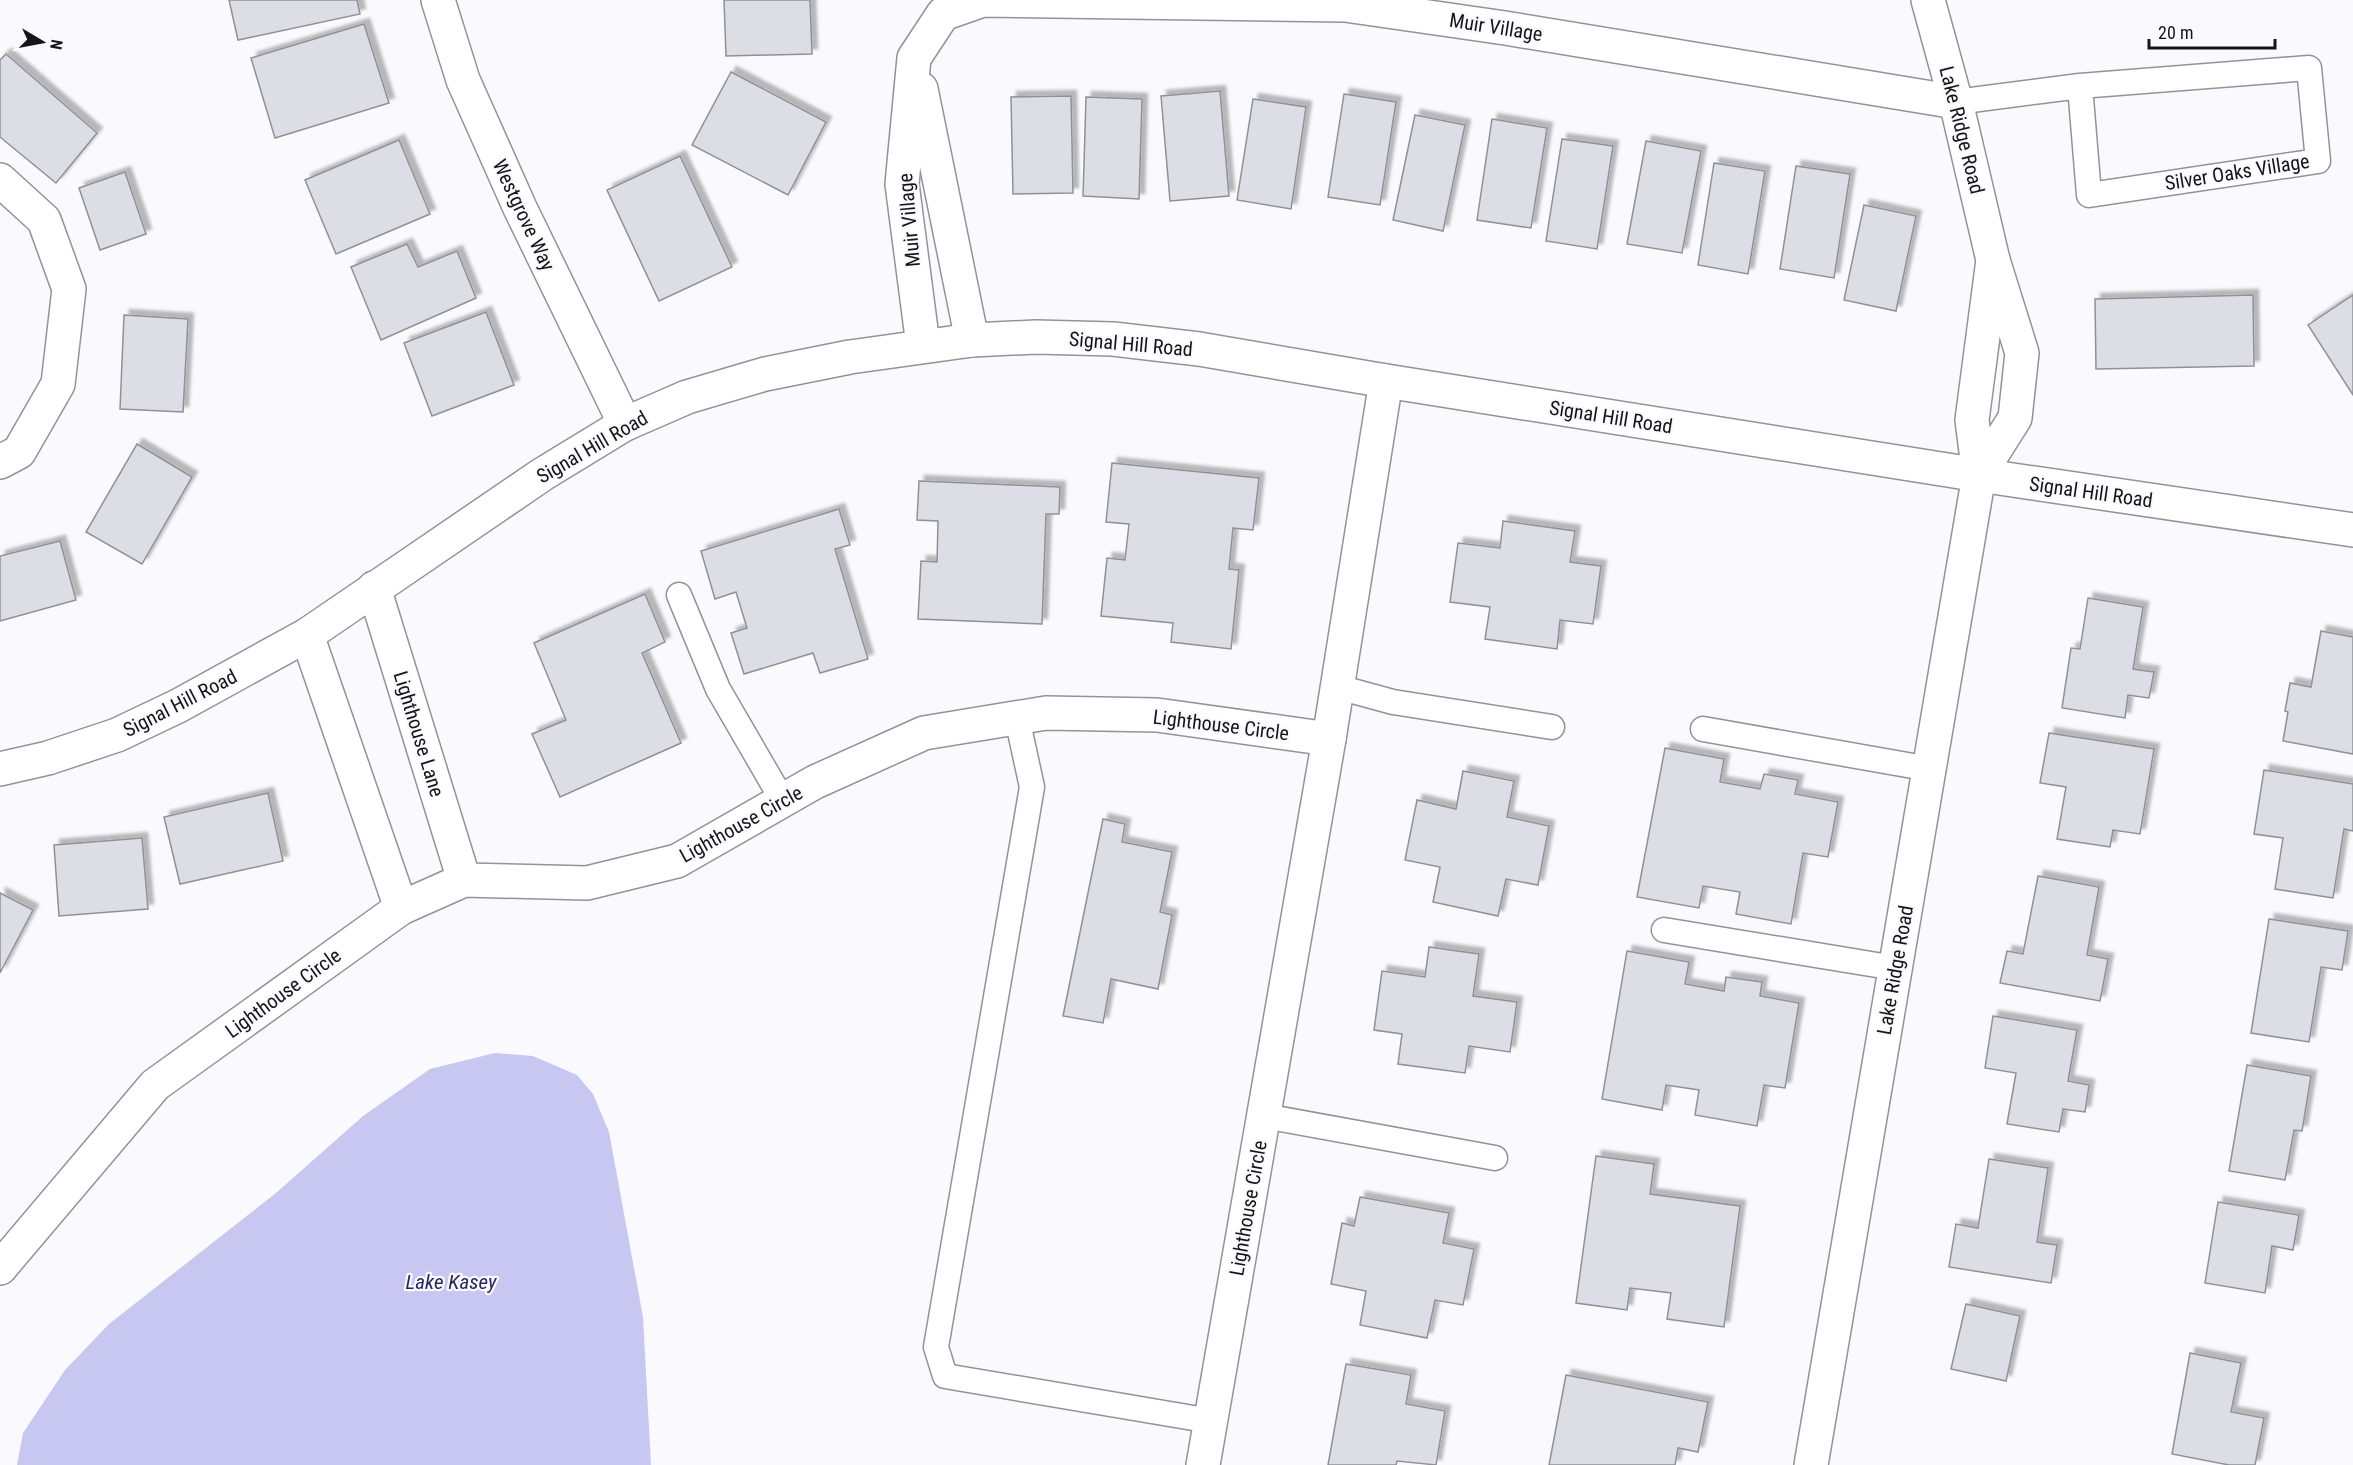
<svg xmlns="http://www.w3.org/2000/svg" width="2353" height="1465" font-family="'Roboto Condensed',sans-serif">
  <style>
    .water { fill: #c7c7f1 }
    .building { fill: #dddde6; stroke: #909098; stroke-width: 1.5; filter: url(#shadow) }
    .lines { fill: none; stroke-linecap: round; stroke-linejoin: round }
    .lane-casing { stroke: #92929b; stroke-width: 27 }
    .street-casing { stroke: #92929b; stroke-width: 36 }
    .secondary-casing { stroke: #92929b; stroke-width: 36 }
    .lane { stroke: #fff; stroke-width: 24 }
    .street { stroke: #fff; stroke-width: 33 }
    .secondary { stroke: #fff; stroke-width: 33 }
    .labels { text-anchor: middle; stroke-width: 4.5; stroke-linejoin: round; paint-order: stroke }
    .street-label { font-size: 20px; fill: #141518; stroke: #fafafe }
    .water-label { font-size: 21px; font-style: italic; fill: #2b2659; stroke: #fafafe }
  </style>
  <defs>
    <filter id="shadow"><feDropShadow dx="5.5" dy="-5.5" stdDeviation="1.5" flood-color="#0004"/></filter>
  </defs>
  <rect width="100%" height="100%" fill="#fafafe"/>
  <path class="water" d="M 495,1053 L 533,1056 L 577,1075 L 593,1094 L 609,1132 L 643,1317 L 651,1465 L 17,1465 L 23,1433 L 65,1370 L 109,1324 L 276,1193 L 363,1116 L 430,1069 Z"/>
  <g class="building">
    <path d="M 229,0 L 357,0 L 360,14 L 238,40 Z"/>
    <path d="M 724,0 L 810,0 L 812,54 L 726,56 Z"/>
    <path d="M 364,24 L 389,103 L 275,138 L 251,58 Z"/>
    <path d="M 6,54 L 97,133 L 56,183 L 0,137 L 0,60 Z"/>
    <path d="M 731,72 L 826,122 L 788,195 L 692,145 Z"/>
    <path d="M 1220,91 L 1229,196 L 1170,201 L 1161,96 Z"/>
    <path d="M 1344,94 L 1396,102 L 1380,205 L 1328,197 Z"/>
    <path d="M 1071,96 L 1073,193 L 1013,194 L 1011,97 Z"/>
    <path d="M 1086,97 L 1142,99 L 1139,199 L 1083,196 Z"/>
    <path d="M 1253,99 L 1306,107 L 1291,209 L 1237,200 Z"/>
    <path d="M 1415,115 L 1465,125 L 1443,231 L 1393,220 Z"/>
    <path d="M 1492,119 L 1547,128 L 1531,228 L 1477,220 Z"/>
    <path d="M 1562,139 L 1613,146 L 1597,249 L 1546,241 Z"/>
    <path d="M 399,140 L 430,214 L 336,254 L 305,180 Z"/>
    <path d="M 1646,141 L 1701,151 L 1682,253 L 1627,244 Z"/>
    <path d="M 680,156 L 732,267 L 659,301 L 607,190 Z"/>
    <path d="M 1714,163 L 1765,171 L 1748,274 L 1698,265 Z"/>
    <path d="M 1796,166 L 1850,174 L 1834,278 L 1780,269 Z"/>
    <path d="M 125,172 L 146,234 L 100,250 L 79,188 Z"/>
    <path d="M 1864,205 L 1916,216 L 1896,311 L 1844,300 Z"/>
    <path d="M 407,244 L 418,267 L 457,251 L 476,298 L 381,340 L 351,267 Z"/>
    <path d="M 2253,295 L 2254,366 L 2096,369 L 2095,299 Z"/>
    <path d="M 2353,295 L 2353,395 L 2308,325 Z"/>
    <path d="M 486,312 L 514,385 L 432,416 L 404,343 Z"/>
    <path d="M 124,315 L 188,319 L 183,412 L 120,409 Z"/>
    <path d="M 137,444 L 192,477 L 142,564 L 86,532 Z"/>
    <path d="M 1112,463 L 1259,478 L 1253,530 L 1233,528 L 1229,569 L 1239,570 L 1231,649 L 1171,642 L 1173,623 L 1101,616 L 1107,558 L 1125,560 L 1129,524 L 1106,522 Z"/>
    <path d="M 919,481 L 1060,487 L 1059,514 L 1046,514 L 1042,624 L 918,619 L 921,561 L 937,562 L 938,521 L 917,520 Z"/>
    <path d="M 839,509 L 850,545 L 835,549 L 868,659 L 820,673 L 813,653 L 744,674 L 731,633 L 747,628 L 736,592 L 715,599 L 701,551 Z"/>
    <path d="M 1503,521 L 1575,531 L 1570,562 L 1601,566 L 1593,624 L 1560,620 L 1557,649 L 1485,639 L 1490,607 L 1450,602 L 1458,543 L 1500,548 Z"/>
    <path d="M 60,541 L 76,600 L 0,621 L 0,556 Z"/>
    <path d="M 645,594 L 665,642 L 642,653 L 681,743 L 560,797 L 532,734 L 566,720 L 534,643 Z"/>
    <path d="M 2088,598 L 2143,607 L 2133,669 L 2154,672 L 2149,698 L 2128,695 L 2125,718 L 2062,708 L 2071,648 L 2080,649 Z"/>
    <path d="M 2321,631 L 2353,637 L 2353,754 L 2283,741 L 2288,712 L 2285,711 L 2290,683 L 2311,687 Z"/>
    <path d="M 2049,733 L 2154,749 L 2140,834 L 2113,830 L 2110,847 L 2057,839 L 2066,787 L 2040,783 Z"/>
    <path d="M 1665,748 L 1724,759 L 1720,782 L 1760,789 L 1764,774 L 1798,780 L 1795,794 L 1838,802 L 1828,857 L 1803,853 L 1791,924 L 1736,914 L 1740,892 L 1703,886 L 1699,908 L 1637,897 Z"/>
    <path d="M 2264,770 L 2353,784 L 2353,831 L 2344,829 L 2333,898 L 2275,889 L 2283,838 L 2254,834 Z"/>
    <path d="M 1463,771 L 1514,781 L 1507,817 L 1549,826 L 1538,885 L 1506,879 L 1498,916 L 1433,902 L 1440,867 L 1405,860 L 1417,800 L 1456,809 Z"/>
    <path d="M 268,793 L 283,861 L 180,884 L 164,817 Z"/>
    <path d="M 1103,819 L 1125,824 L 1122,842 L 1172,852 L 1160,912 L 1172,915 L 1158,989 L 1111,979 L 1103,1023 L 1063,1016 Z"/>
    <path d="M 142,838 L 148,909 L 59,916 L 54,845 Z"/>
    <path d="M 2038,876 L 2099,887 L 2087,955 L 2108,959 L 2100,1001 L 2000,983 L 2007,951 L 2023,954 Z"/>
    <path d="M 0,893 L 33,910 L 0,973 Z"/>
    <path d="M 2269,919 L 2348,931 L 2342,970 L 2321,967 L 2309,1042 L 2251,1033 Z"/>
    <path d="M 1429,947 L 1479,954 L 1473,996 L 1517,1002 L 1510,1052 L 1469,1046 L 1465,1073 L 1398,1064 L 1402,1034 L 1374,1030 L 1382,971 L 1425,977 Z"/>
    <path d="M 1627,951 L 1689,962 L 1685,984 L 1724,991 L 1726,977 L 1762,982 L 1760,996 L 1799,1003 L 1785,1088 L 1764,1085 L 1757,1126 L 1695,1115 L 1699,1090 L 1666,1085 L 1662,1110 L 1602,1099 Z"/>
    <path d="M 1993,1016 L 2077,1030 L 2068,1081 L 2089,1085 L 2085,1112 L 2063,1109 L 2059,1132 L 2007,1124 L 2016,1073 L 1985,1068 Z"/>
    <path d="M 2247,1065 L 2311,1076 L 2302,1131 L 2294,1130 L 2285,1180 L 2229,1171 Z"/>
    <path d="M 1596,1156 L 1654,1164 L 1650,1194 L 1740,1206 L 1724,1327 L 1667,1319 L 1671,1293 L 1630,1288 L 1627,1310 L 1576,1303 Z"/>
    <path d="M 1989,1159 L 2048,1168 L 2037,1242 L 2057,1245 L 2051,1283 L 1949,1267 L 1956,1224 L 1978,1228 Z"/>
    <path d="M 1360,1197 L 1449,1213 L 1443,1243 L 1474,1249 L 1463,1305 L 1435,1300 L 1427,1338 L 1360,1325 L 1366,1291 L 1331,1284 L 1342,1223 L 1354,1226 Z"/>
    <path d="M 2218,1202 L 2299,1215 L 2293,1250 L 2272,1246 L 2265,1293 L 2205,1283 Z"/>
    <path d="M 1966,1304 L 2020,1316 L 2006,1381 L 1951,1369 Z"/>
    <path d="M 2190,1353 L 2241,1363 L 2231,1412 L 2264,1418 L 2255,1465 L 2229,1465 L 2172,1454 Z"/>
    <path d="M 1346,1364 L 1411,1375 L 1406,1404 L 1445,1411 L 1436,1465 L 1397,1461 L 1396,1465 L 1328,1465 Z"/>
    <path d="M 1566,1375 L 1708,1402 L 1698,1452 L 1678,1448 L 1675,1465 L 1549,1465 Z"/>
  </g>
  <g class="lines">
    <defs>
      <g id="lane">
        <path d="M 1956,102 L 2080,86 L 2309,68 L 2318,161 L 2089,195 L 2080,86"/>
        <path d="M 679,595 L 718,689 L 783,801"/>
        <path d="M 1338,687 L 1393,702 L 1552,727"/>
        <path d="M 1017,718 L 1032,787 L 936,1347 L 945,1376 L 1211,1421"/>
        <path d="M 1703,729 L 1930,769"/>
        <path d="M 1664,930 L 1895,968"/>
        <path d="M 1264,1116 L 1495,1158"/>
      </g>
      <g id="street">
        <path d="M 438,0 L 463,80 L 520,208 L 625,424"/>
        <path d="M 1928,0 L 1956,102 L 1993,260 L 2022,353 L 2015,418 L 1979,475"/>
        <path d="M 921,89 L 972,340"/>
        <path d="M 0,180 L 44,220 L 69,289 L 58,384 L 19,452 L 0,462"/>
        <path d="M 923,345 L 902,184 L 914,58 L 943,14 L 983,0 L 1345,5 L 1505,28 L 1956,102"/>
        <path d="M 374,588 L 464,880"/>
        <path d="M 307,635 L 401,908"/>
        <path d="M 0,1268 L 155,1085 L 401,908 L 464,880 L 587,883 L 677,861 L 815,782 L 924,733 L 1046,713 L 1157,715 L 1329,739"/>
        <path d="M 1203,1465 L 1329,739 L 1386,381"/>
        <path d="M 1811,1465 L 1979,475 L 1972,420 L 1993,260"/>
      </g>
      <path id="secondary" d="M 0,769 L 48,758 L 117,735 L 178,706 L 307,635 L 543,474 L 625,424 L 687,397 L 765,374 L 850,357 L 972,340 L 1036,337 L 1113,339 L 1199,349 L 1386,381 L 1979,475 L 2353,530"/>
    </defs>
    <use href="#lane" class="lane-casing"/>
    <use href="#street" class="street-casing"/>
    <use href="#secondary" class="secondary-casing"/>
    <use href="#lane" class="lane"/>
    <use href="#street" class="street"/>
    <use href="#secondary" class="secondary"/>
  </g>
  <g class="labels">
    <g class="street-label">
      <text transform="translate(1496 27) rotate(9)" y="7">Muir Village</text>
      <text transform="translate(1962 130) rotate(76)" y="7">Lake Ridge Road</text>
      <text transform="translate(2237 172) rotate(-9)" y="7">Silver Oaks Village</text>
      <text transform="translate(524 215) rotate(65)" y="7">Westgrove Way</text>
      <text transform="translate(909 220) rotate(-95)" y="7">Muir Village</text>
      <text transform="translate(1131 344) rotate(5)" y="7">Signal Hill Road</text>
      <text transform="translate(1611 417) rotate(9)" y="7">Signal Hill Road</text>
      <text transform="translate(592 447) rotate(-30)" y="7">Signal Hill Road</text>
      <text transform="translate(2091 492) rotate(8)" y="7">Signal Hill Road</text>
      <text transform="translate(180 703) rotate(-27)" y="7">Signal Hill Road</text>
      <text transform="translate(1221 725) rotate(7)" y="7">Lighthouse Circle</text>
      <text transform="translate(419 734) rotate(73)" y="7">Lighthouse Lane</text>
      <text transform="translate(741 824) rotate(-29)" y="7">Lighthouse Circle</text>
      <text transform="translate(1895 970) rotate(-80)" y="7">Lake Ridge Road</text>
      <text transform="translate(283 993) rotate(-36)" y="7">Lighthouse Circle</text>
      <text transform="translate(1248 1208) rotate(-80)" y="7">Lighthouse Circle</text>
    </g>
    <g class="water-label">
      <text x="451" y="1289">Lake Kasey</text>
    </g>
  </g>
  <g transform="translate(42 42) rotate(100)" stroke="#fafafe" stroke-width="4.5" paint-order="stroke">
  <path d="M0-4.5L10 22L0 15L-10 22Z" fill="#141518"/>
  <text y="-9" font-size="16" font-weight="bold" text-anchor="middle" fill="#141518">N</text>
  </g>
  <path d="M2149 39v9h126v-9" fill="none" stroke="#141518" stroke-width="3"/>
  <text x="2158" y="39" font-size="18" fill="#141518" stroke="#fafafe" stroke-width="4.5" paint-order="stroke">20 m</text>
</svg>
